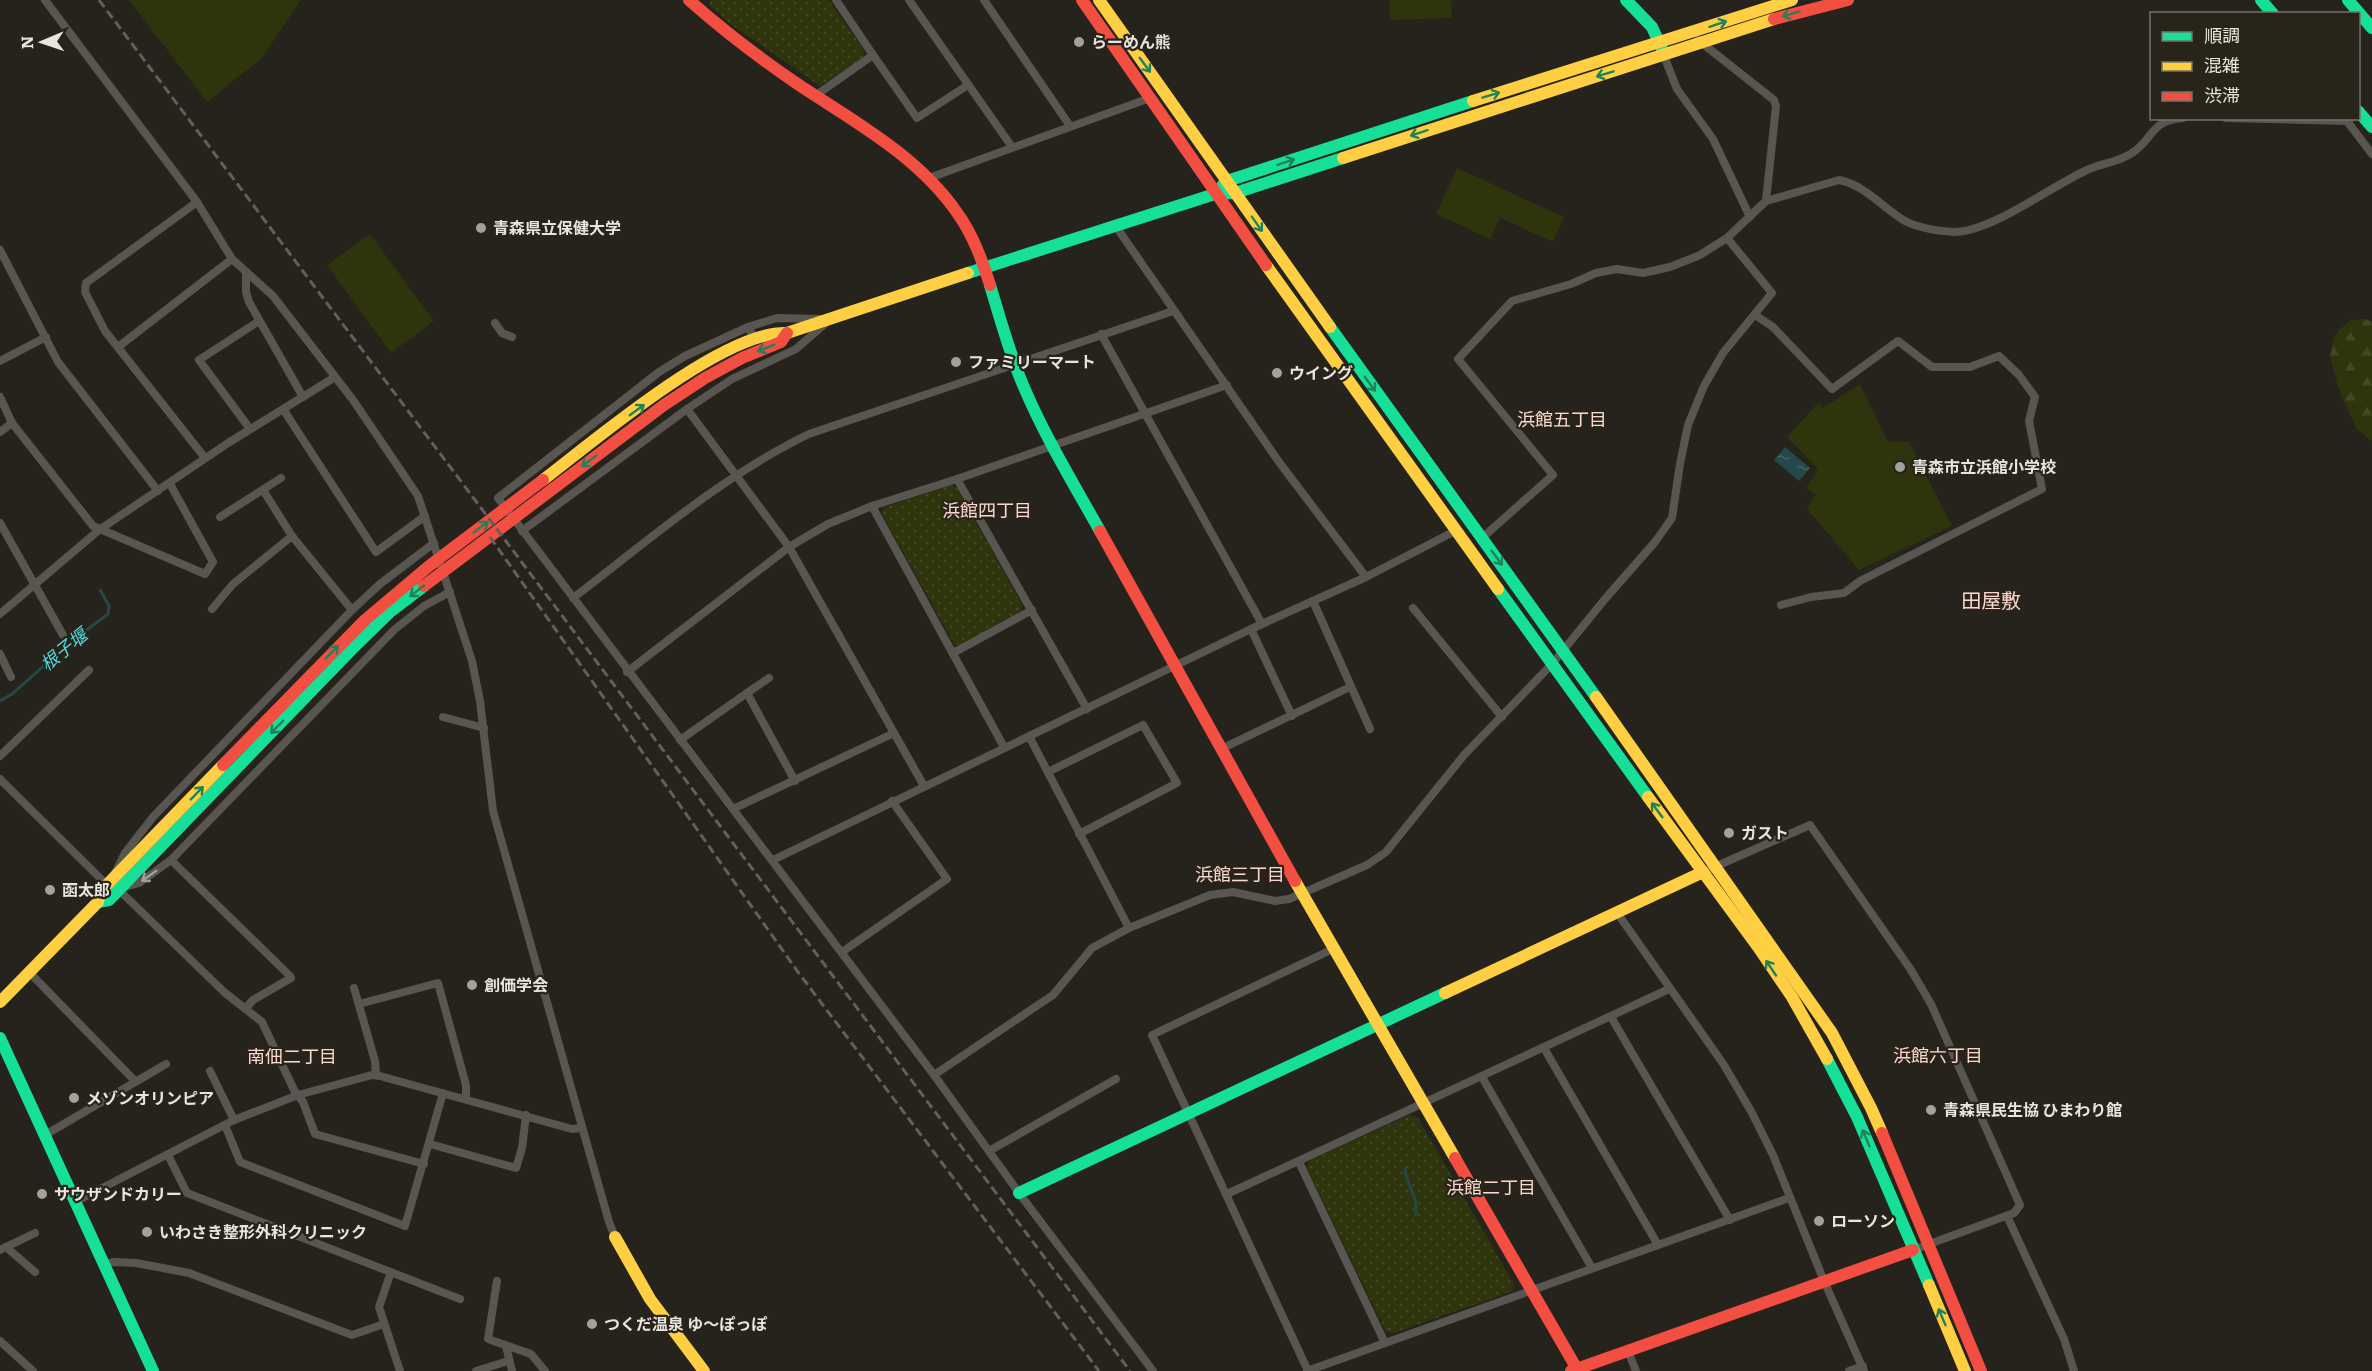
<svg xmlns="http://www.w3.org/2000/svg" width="2372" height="1371" font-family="Literata,'Noto Sans JP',serif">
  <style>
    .grass { fill: url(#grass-dots) }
    .forest { fill: url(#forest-firs) }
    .garden { fill: #2e340b }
    .water { fill: url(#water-ripples) }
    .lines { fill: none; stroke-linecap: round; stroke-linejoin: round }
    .stream { stroke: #23494a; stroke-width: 3 }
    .street { stroke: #595652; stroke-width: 8 }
    .fast { stroke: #16e098; stroke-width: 12 }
    .slow { stroke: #ffcf43; stroke-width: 12 }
    .jam { stroke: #f24e42; stroke-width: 12 }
    .rail { stroke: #625f5c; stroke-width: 3; stroke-dasharray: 9 4.5; stroke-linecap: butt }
    .oneway { stroke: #208258 }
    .oneway2 { stroke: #a09e98 }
    .poi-dot { fill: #a4a19a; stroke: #292419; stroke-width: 2 }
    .labels { text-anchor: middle; stroke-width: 4.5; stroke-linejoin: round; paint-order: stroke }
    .poi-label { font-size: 16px; font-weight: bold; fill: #e8e5de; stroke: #292419; text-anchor: start }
    .neighbourhood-label { font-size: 18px; fill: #fad8cf; stroke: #292419 }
    .water-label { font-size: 18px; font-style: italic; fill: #52dbe2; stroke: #292419 }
    .quarter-label { font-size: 20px; fill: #fad8cf; stroke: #292419 }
  </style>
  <defs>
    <pattern id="grass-dots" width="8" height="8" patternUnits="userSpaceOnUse" patternTransform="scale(1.5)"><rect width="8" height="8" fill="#2e340b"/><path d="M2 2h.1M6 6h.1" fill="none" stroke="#424822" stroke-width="1.8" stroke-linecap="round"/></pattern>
    <pattern id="forest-firs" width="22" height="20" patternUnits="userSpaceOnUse" patternTransform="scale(1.5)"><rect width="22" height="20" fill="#2e340b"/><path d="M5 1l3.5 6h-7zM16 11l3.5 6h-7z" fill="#424822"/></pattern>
    <pattern id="water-ripples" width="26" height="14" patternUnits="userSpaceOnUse" patternTransform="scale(1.5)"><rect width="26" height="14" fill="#23494a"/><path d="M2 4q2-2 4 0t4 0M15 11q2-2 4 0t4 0" fill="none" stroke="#436364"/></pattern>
  </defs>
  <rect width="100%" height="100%" fill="#26231c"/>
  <g class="grass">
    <path d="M 710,0 L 829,0 L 864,50 L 863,58 L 820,86 L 729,23 L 710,5 Z"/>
    <path d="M 951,485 L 957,488 L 1022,605 L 1021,611 L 959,645 L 954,644 L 882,514 L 883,508 Z"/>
    <path d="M 1410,1115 L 1418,1118 L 1514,1284 L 1513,1291 L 1394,1333 L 1386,1332 L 1307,1168 L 1309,1161 Z"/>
  </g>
  <path class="forest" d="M 2366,319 L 2372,322 L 2372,441 L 2357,429 L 2342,398 L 2330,358 L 2333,339 L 2340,329 L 2351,320 Z"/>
  <g class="garden">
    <path d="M 129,0 L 301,0 L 262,58 L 207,102 Z"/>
    <path d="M 1389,0 L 1451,0 L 1452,18 L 1390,20 Z"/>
    <path d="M 1457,168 L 1564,217 L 1553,242 L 1500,218 L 1490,239 L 1436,214 Z"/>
    <path d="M 370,234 L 434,321 L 391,353 L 327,265 Z"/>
    <path d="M 1860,384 L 1888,442 L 1909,441 L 1952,526 L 1859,570 L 1807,509 L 1816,494 L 1806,488 L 1818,469 L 1787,437 L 1818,403 L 1823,408 Z"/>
  </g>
  <path class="water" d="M 1785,447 L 1810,468 L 1799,481 L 1774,460 Z"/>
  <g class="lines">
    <g class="stream">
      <path d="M 0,701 L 12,694 L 72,641 L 108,614 L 109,606 L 100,590"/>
      <path d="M 1405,1169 C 1407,1189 1418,1193 1416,1215"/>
    </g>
    <g class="street">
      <path d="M 45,0 L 197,202 L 232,259 L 273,296 L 353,400 L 418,496 L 472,661 L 480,701 L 493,811 L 609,1222 L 615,1237"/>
      <path d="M 909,0 L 1012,147"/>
      <path d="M 984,0 L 1070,126"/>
      <path d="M 1698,40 L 1774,100 L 1776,106 L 1766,201"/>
      <path d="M 873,55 L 917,118 L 968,85"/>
      <path d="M 1664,56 L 1677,89 L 1713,139 L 1750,217"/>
      <path d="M 815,96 L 873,55 L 836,0"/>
      <path d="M 2226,118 L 2347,121 L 2351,118"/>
      <path d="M 2347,121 L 2372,154"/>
      <path d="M 929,178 L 1150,98"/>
      <path d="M 197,202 L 86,283 L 85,292 L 105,331 L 205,458"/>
      <path d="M 1115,225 L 1279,462 L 1366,577"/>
      <path d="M 0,250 L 58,362 L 158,491"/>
      <path d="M 246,272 L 246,292 L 249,302 L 303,397"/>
      <path d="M 1755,315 L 1773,327 L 1832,389 L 1898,341 L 1932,367 L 1970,367 L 1999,356 L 2019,375 L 2035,397 L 2029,421 L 2042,489 L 1860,581 L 1844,593 L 1811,597 L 1781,605"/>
      <path d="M 495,323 L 502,333 L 512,337"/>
      <path d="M 748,327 L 777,318 L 821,319"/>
      <path d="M 1101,334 L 1262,624"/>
      <path d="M 755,339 L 748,327 L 685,356 L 659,372 L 498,498 L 934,1075 L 1019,1193 L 1153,1371"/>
      <path d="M 118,347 L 232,259"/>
      <path d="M 0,361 L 46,337"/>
      <path d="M 0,397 L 12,423 L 93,526 L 205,574 L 213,562 L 170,484"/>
      <path d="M 283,409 L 376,552 L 425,516"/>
      <path d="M 687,409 L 732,379 L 796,349 L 826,323"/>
      <path d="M 250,429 L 199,360 L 259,321"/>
      <path d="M 0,432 L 12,423"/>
      <path d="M 957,479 L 1087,709"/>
      <path d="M 263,490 L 292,536 L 352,610"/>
      <path d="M 872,506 L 1004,747"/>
      <path d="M 220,517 L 281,478"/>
      <path d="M 0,523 L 63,635"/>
      <path d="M 522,531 L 687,409 L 789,547 L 924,786"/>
      <path d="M 1482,538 L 1553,475 L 1458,359 L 1512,301 L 1571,284 L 1596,273 L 1617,269 L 1643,273 L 1670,267 L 1700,255 L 1727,238"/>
      <path d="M 573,598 C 649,540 722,476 809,434 L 1173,311"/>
      <path d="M 1313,601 L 1370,729"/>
      <path d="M 1413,608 L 1502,717"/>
      <path d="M 212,609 L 233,584 L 292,536"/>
      <path d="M 0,614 L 99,530 L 228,443 L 335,377"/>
      <path d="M 1251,629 L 1292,716"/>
      <path d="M 953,653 L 1032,610"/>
      <path d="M 0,654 L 11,677"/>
      <path d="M 627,672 L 789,547 L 828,524 L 872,506 L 957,479 L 1227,385"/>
      <path d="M 747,693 L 769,678"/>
      <path d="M 443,717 L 484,728"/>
      <path d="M 1029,736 L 1129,928"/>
      <path d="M 680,740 L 747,693 L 795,781"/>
      <path d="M 1221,749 L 1350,687"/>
      <path d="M 0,756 L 89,670"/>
      <path d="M 1048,772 L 1143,725 L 1177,783 L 1079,834"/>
      <path d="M 0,779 L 107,885"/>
      <path d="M 733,809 L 894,733"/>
      <path d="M 171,860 L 290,976 L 291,978 L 253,1000 L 246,1008"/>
      <path d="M 773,860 L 1251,629 L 1366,577 L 1457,530"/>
      <path d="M 1703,872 L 1810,825 L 1911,970 L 1931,1004 L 2020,1205 L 2014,1213 L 1913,1250"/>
      <path d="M 115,873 L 125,853 L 153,817 L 352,610 L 380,584 L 434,543"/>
      <path d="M 121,888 L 139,883 L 171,860 L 394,630 L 424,606 L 450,592"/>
      <path d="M 119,890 L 224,992 L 262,1022 L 294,1090 L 303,1102 L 315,1134 L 424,1164"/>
      <path d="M 1618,914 L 1724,1065 L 1752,1113 L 1773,1155 L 1824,1281 L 1864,1371"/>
      <path d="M 842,952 L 947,879 L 892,801"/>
      <path d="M 29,972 L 135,1081"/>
      <path d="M 354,988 L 375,1061 L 376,1075"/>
      <path d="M 359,1004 L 438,983 L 466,1085 L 466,1099"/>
      <path d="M 1611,1017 L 1730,1220"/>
      <path d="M 1544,1048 L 1658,1245"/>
      <path d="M 210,1071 L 234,1120"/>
      <path d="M 934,1075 L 1053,995 L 1092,948 L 1129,928 L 1210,895 L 1233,892 L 1275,901 L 1289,899 L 1367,865 L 1386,852 L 1464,755 L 1552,664 L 1605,599 L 1655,542 L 1672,518 L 1680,464 L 1688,425 L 1704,386 L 1723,353 L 1772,293 L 1727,238 L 1766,201 L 1839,180 C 1865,185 1883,208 1905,221 C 1919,228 1938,231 1954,232 C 1991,232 2050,187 2085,171 C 2101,163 2122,162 2136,150 C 2156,134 2151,121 2183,118"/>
      <path d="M 1482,1077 L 1592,1268"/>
      <path d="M 225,1125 L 240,1162 L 405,1226 L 443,1093"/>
      <path d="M 45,1135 L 166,1064"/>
      <path d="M 430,1144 L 516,1168 L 522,1148 L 526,1115"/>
      <path d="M 989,1151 L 1116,1079"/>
      <path d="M 168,1155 L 187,1193 L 460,1299"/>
      <path d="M 1299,1162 L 1385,1343"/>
      <path d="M 1227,1194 L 1669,989"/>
      <path d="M 75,1202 L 234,1120 L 298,1095 L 372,1075 L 380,1076 L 572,1129 L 581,1128"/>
      <path d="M 2007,1216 L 2064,1339 L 2074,1371"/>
      <path d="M 6,1247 L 35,1272"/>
      <path d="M 0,1250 L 35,1233"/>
      <path d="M 104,1264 L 114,1262 L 136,1263 L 189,1273 L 352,1335 L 384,1324"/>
      <path d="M 391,1272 L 379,1307 L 400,1371"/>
      <path d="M 497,1281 L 488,1339 L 531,1354 L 545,1371"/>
      <path d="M 0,1341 L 33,1371"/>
      <path d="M 506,1346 L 512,1371"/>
      <path d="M 1628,1351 L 1636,1371"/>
      <path d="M 476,1371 L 508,1361"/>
      <path d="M 1307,1371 L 1789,1198"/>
      <path d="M 1308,1371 L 1152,1035 L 1333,949"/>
      <path d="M 1849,1371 L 1863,1366"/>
    </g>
    <g class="fast">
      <path d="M 1626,0 L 1652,27 L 1662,49"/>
      <path d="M 2261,0 L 2273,14"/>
      <path d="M 2348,0 L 2372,28"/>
      <path d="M 2358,111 L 2372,127"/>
      <path d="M 1222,186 L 1227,181 L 1473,101"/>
      <path d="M 968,273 L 1215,194 L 1235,193 L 1343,158"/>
      <path d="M 990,285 C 1000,318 1009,352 1023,385 C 1044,435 1073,483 1100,531"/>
      <path d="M 1330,327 L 1596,697"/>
      <path d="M 1498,589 L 1648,797"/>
      <path d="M 98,902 L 109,900 L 352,649 L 390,612 L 424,586"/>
      <path d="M 0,1038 L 153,1371"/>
      <path d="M 1827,1059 L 1857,1117 L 1929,1285"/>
      <path d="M 1019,1193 L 1445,993"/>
    </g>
    <g class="slow">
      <path d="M 1099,0 L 1330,327"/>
      <path d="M 1473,101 L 1792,0"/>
      <path d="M 1343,158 L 1774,19"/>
      <path d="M 1266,265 L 1498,589"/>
      <path d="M 543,480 C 594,441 724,330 787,333 L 968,273"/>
      <path d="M 1596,697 L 1832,1033 L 1871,1108 L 1882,1133"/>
      <path d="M 1648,797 L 1758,947 L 1792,997 L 1827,1059"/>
      <path d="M 1295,881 L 1455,1158"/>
      <path d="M 1445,993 L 1703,872"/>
      <path d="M 0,1002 L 98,902 L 100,892 L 223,765"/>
      <path d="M 615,1237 L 650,1299 L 704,1371"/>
      <path d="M 1929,1285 L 1965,1371"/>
    </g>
    <g class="jam">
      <path d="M 689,0 C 725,32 762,60 802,87 C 857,123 920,158 958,214 C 973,235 982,260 990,285"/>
      <path d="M 1082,0 L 1266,265"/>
      <path d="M 1774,19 L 1848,0"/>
      <path d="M 1100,531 L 1295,881"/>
      <path d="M 424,586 L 664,405 L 705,378 L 742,358 L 781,342 L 787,333"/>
      <path d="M 223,765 L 365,620 L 429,566 L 543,480"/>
      <path d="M 1882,1133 L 1981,1371"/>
      <path d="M 1455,1158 L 1577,1369"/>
      <path d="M 1571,1371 L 1913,1250"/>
    </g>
    <g class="rail">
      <path d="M 99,0 L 1130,1371"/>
      <path d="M 490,537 L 798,972 L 1099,1371"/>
    </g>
  </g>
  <defs><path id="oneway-shaft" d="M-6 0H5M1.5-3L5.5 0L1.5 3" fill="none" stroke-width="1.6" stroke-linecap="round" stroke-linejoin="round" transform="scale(1.5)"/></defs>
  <g class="oneway">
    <use href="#oneway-shaft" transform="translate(1791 14) rotate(163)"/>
    <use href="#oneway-shaft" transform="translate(1718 24) rotate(-18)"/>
    <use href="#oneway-shaft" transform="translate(1145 65) rotate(54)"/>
    <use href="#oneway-shaft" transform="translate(1605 74) rotate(163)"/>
    <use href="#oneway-shaft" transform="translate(1491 95) rotate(-17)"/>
    <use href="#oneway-shaft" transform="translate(1419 133) rotate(162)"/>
    <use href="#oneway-shaft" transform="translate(1286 162) rotate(-18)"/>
    <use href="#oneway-shaft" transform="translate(1257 224) rotate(55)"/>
    <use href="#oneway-shaft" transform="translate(766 348) rotate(158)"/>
    <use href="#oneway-shaft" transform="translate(1370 384) rotate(54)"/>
    <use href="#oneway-shaft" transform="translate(637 410) rotate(-36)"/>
    <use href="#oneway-shaft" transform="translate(589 461) rotate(143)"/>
    <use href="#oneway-shaft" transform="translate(481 527) rotate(-37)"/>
    <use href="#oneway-shaft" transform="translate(1497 558) rotate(54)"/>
    <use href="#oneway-shaft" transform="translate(417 591) rotate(142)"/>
    <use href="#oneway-shaft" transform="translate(332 652) rotate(-46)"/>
    <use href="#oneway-shaft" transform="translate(277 727) rotate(134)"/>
    <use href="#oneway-shaft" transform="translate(197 793) rotate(-46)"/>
    <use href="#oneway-shaft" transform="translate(1657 810) rotate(-127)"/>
    <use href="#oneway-shaft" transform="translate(1771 968) rotate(-124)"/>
    <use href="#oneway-shaft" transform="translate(1866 1138) rotate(-113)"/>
    <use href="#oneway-shaft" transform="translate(1942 1317) rotate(-113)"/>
  </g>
  <use class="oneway2" href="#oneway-shaft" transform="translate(149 876) rotate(145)"/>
  <g class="poi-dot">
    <circle cx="1079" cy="42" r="6"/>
    <circle cx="481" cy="228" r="6"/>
    <circle cx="956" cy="362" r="6"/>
    <circle cx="1277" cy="373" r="6"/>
    <circle cx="1900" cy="467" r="6"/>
    <circle cx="1729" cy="833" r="6"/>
    <circle cx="50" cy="890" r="6"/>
    <circle cx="472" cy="985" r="6"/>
    <circle cx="74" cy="1098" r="6"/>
    <circle cx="1931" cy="1110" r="6"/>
    <circle cx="42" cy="1194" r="6"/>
    <circle cx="1819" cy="1221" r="6"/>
    <circle cx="147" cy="1232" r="6"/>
    <circle cx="592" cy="1324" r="6"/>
  </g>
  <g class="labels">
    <g class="poi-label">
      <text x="1091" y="48">らーめん熊</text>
      <text x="493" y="234">青森県立保健大学</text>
      <text x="968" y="368">ファミリーマート</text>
      <text x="1289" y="379">ウイング</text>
      <text x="1912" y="473">青森市立浜館小学校</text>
      <text x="1741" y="839">ガスト</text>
      <text x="62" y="896">函太郎</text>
      <text x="484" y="991">創価学会</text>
      <text x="86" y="1104">メゾンオリンピア</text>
      <text x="1943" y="1116">青森県民生協 ひまわり館</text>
      <text x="54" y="1200">サウザンドカリー</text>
      <text x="1831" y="1227">ローソン</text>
      <text x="159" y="1238">いわさき整形外科クリニック</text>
      <text x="604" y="1330">つくだ温泉 ゆ～ぽっぽ</text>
    </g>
    <g class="neighbourhood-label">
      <text x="1562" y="426">浜館五丁目</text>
      <text x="987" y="517">浜館四丁目</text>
      <text x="1240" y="881">浜館三丁目</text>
      <text x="1938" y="1062">浜館六丁目</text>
      <text x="292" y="1063">南佃二丁目</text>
      <text x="1491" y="1194">浜館二丁目</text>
    </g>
    <g class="water-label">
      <text transform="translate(64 650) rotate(-39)" y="6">根子堰</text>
    </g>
    <g class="quarter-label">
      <text x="1991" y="608">田屋敷</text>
    </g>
  </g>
  <rect x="2150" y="12" width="210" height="108" fill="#292419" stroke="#757168" stroke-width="1.5"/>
  <rect x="2162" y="32" width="30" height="9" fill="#16e098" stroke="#757168" stroke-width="1.5"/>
  <text x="2204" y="42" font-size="18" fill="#e8e5de">順調</text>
  <rect x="2162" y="62" width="30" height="9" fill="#ffcf43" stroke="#757168" stroke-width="1.5"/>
  <text x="2204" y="72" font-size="18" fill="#e8e5de">混雑</text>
  <rect x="2162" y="92" width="30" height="9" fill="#f24e42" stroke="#757168" stroke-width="1.5"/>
  <text x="2204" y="102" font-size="18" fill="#e8e5de">渋滞</text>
  <g transform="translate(42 42) rotate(268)" stroke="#292419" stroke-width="4.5" paint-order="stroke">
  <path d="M0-4.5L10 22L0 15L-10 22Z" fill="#e8e5de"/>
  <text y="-9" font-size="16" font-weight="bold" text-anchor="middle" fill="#e8e5de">N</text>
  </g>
</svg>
